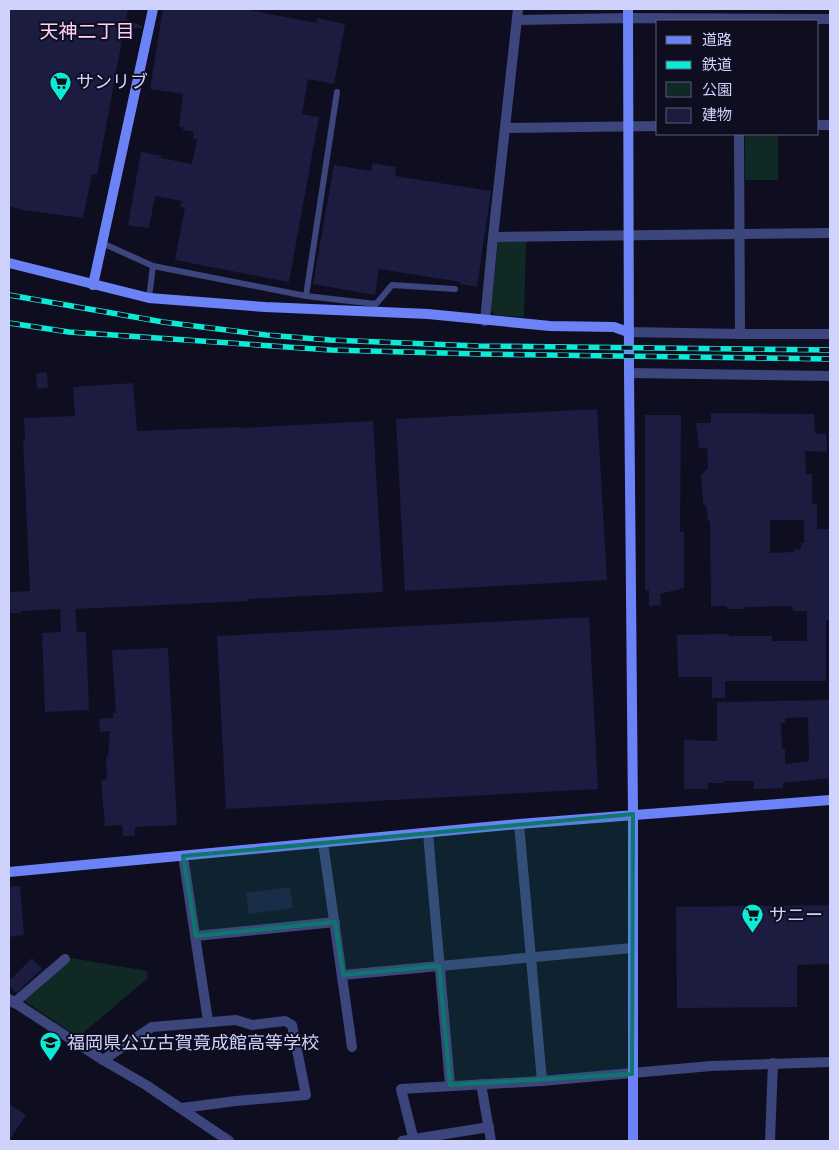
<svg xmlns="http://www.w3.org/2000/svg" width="839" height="1150" font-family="Jost,'Noto Sans JP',sans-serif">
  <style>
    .green { fill: #112924 }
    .building { fill: #1c1b40; fill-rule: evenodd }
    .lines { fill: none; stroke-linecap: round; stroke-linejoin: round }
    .lane { stroke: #3c457c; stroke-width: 6 }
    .street { stroke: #3c457c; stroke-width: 10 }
    .secondary { stroke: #6c83f7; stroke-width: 10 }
    .rail-casing { stroke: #0debd7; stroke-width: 5.5 }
    .rail { stroke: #0e0e20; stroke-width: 4; stroke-dasharray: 11; stroke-linecap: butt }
    .marked { fill: #0f766e; fill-opacity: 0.2; stroke: #0f766e; stroke-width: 4; stroke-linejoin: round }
    .labels { text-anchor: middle; stroke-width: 4; stroke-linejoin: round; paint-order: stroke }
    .poi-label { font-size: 18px; fill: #cfd3fc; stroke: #0e0e20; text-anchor: start }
    .neighbourhood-label { font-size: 19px; fill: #fcd1f5; stroke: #0e0e20 }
  </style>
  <rect width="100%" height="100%" fill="#0e0e20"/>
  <g class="green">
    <rect x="745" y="134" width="33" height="46"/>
    <path d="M 502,241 L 526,241 L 524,317 L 495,315 L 491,310 L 498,243 Z"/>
    <path d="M 71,958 L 147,971 L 148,978 L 78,1037 L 23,1000 Z"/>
  </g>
  <g class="building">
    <path d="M 9,9 L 128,9 L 126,19 L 142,26 L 142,28 L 124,29 L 97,175 L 92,174 L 83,218 L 23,210 L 9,206 Z"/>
    <path d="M 163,9 L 244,9 L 317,23 L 317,18 L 345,24 L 334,84 L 308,79 L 302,114 L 319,117 L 289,282 L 175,260 L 185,207 L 180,207 L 182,201 L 155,196 L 149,228 L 128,225 L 141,152 L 162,156 L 161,158 L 192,164 L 197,139 L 193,139 L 194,132 L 183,130 L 183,127 L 179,127 L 183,94 L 150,89 Z"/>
    <path d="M 372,163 L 396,167 L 395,176 L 491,191 L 477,287 L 461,284 L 461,282 L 379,269 L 375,295 L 313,284 L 334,165 L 371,171 Z"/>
    <path d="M 47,372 L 48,388 L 37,389 L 36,373 Z"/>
    <path d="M 133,383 L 137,431 L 240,427 L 240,428 L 373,421 L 383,592 L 248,599 L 248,601 L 75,609 L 77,632 L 85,632 L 86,634 L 89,710 L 45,712 L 42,633 L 61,632 L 60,609 L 21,611 L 21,613 L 9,613 L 9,592 L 30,591 L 23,439 L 25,439 L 24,418 L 75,416 L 73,387 Z"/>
    <path d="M 597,409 L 607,580 L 405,591 L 396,419 Z"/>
    <path d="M 711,413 L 814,414 L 815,433 L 826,434 L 827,452 L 805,451 L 806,474 L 812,474 L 812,504 L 817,504 L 817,529 L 830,529 L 830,620 L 826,620 L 826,681 L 725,681 L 725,698 L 712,698 L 712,677 L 678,677 L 677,635 L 729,634 L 729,636 L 772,636 L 772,641 L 807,641 L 807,611 L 793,611 L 792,606 L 745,607 L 745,609 L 727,609 L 727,606 L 711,606 L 710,521 L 708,521 L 706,505 L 703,505 L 701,475 L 708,468 L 707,448 L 699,448 L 696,423 L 711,423 ZM 770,520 L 804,520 L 804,543 L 801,543 L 801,549 L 794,550 L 794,552 L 770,553 Z"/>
    <path d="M 645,415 L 681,415 L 680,532 L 684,532 L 684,588 L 660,594 L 661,605 L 649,606 L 649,590 L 645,590 Z"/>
    <path d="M 589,617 L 598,789 L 226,809 L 217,636 Z"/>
    <path d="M 168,648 L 177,825 L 135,827 L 135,836 L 123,836 L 122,825 L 105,826 L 101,780 L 107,779 L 106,757 L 108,757 L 110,731 L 100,732 L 99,719 L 113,718 L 113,713 L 116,713 L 112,650 Z"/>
    <path d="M 829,700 L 830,778 L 783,783 L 783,788 L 754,789 L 754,781 L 724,781 L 724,783 L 708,783 L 708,789 L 684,789 L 684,740 L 717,741 L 717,702 ZM 808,717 L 809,761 L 785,764 L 785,749 L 782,749 L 781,723 L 785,723 L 785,718 Z"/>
    <path d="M 20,886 L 24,935 L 9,937 L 9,887 Z"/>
    <path d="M 290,887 L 293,908 L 249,914 L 246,893 Z"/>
    <path d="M 830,905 L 830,964 L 797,965 L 797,1007 L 677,1008 L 676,907 Z"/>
    <path d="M 32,958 L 42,969 L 16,993 L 9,985 L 9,981 Z"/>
    <path d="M 9,1104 L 26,1115 L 9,1141 Z"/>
  </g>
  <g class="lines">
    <g class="lane">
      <path d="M 102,243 L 153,266 L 306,296 L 376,304 L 392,285 L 455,289"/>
      <path d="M 306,296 L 337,92"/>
      <path d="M 149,298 L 153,266"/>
    </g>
    <g class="street">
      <path d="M 518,9 L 493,237 L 830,233"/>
      <path d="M 517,20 L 628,18 L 830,19"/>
      <path d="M 818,125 L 830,125"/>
      <path d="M 505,128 L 658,126"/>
      <path d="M 739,134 L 740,334"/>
      <path d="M 485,321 L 493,237"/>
      <path d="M 628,332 L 740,334 L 830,334"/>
      <path d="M 629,373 L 830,376"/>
      <path d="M 519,824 L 542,1081"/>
      <path d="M 428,833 L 450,1085"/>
      <path d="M 323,843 L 352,1047"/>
      <path d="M 183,856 L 208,1021"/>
      <path d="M 196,936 L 335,922"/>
      <path d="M 343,975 L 632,948"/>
      <path d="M 9,999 L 103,1060 L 146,1085 L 229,1141"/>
      <path d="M 14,1003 L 65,959"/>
      <path d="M 103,1060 L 152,1027 L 236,1020 L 252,1025 L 285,1021 L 292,1025 L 306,1095 L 236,1101 L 182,1108"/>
      <path d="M 481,1084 L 491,1141"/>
      <path d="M 402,1141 L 489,1127"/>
      <path d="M 414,1141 L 401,1089 L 542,1081 L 711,1066 L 830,1062"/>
      <path d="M 770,1141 L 773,1063"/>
    </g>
    <g class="secondary">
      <path d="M 628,9 L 629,373 L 633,814 L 633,1141"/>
      <path d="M 9,263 L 149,298 L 265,307 L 428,314 L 550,326 L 614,327 L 628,332"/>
      <path d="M 93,285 L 153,9"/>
      <path d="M 9,872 L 519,824 L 830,800"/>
    </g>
    <defs>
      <g id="rail">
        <path d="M 9,295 L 163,322 L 266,335 L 330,340 L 478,346 L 830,350"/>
        <path d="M 9,323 L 69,332 L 331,350 L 480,354 L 830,359"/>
      </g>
    </defs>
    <use href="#rail" class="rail-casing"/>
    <use href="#rail" class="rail"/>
  </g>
  <path class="marked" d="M 633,814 L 632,1074 L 450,1085 L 439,966 L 343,975 L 335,922 L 196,936 L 183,856 Z"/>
  <defs>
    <symbol id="supermarket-pin" viewBox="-11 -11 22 30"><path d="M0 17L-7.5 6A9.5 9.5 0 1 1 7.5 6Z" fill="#0debd7" stroke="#0e0e20"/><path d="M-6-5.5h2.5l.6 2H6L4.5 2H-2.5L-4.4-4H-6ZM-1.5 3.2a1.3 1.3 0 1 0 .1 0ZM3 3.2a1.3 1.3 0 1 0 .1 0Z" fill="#111"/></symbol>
    <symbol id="school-pin" viewBox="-11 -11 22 30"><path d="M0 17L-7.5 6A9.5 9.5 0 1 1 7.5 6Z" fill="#0debd7" stroke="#0e0e20"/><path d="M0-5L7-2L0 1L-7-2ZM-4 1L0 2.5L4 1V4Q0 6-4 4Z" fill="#111"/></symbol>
  </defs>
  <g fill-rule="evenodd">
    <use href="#supermarket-pin" x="48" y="70" width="25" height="34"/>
    <use href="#supermarket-pin" x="740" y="902" width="25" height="34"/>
    <use href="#school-pin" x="38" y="1030" width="25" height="34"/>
  </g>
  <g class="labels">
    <g class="poi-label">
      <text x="76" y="88">サンリブ</text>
      <text x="769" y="921">サニー</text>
      <text x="67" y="1049">福岡県公立古賀竟成館高等学校</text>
    </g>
    <g class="neighbourhood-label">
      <text x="87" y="38">天神二丁目</text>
    </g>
  </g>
  <rect width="839" height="1150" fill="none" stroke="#cfd3fc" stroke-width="20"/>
  <rect x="656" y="20" width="162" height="115" fill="#0e0e20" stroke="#5b5d78"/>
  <rect x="666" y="36" width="25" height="8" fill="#6c83f7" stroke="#5b5d78"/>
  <text x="702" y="45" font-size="15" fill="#cfd3fc">道路</text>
  <rect x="666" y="61" width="25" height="8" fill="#0debd7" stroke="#5b5d78"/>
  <text x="702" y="70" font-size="15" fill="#cfd3fc">鉄道</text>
  <rect x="666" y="82" width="25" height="15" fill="#112924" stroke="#5b5d78"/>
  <text x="702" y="95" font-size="15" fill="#cfd3fc">公園</text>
  <rect x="666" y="108" width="25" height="15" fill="#1c1b40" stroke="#5b5d78"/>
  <text x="702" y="120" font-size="15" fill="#cfd3fc">建物</text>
</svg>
